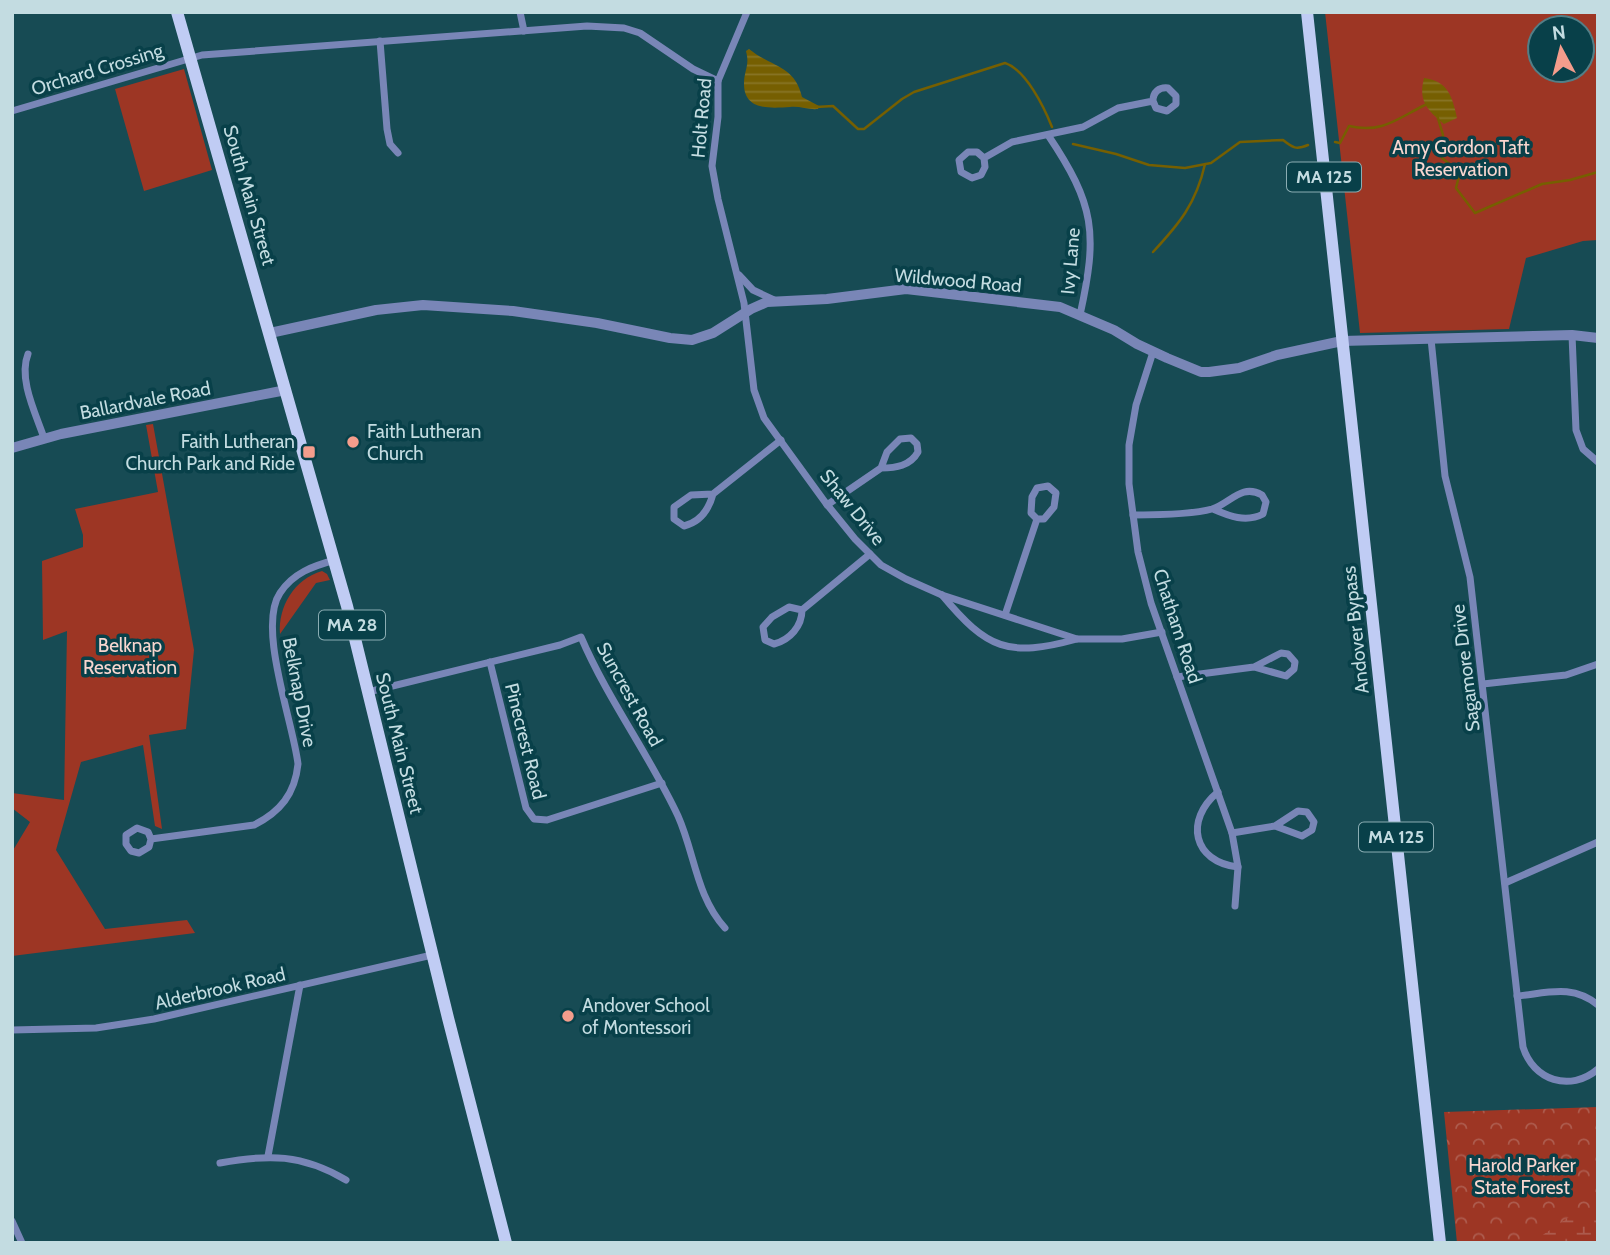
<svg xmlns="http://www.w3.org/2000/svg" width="1610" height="1255" font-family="Cabin,sans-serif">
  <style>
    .forest { fill: url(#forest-crowns) }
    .wetland { fill: url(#wetland-marsh) }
    .green { fill: #9d3624; fill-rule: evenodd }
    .water { fill: url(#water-rules) }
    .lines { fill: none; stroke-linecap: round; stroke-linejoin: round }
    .stream { stroke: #765f01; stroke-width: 2.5 }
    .minor { stroke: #7986b7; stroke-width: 7 }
    .tertiary { stroke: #7986b7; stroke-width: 10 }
    .primary { stroke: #c0ccf4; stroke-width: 12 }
    .poi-dot { fill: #f49d8c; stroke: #084049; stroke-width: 2.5 }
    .labels { text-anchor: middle; stroke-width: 7; stroke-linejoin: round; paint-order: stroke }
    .shield { fill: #084049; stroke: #8badb3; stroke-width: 2 }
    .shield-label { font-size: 18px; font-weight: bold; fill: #c3dce1 }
    .street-label { font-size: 19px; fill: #c3dce1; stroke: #084049 }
    .park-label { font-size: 19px; fill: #f8d6cf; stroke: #084049 }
    .poi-label { font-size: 19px; fill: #c3dce1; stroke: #084049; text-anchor: start }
  </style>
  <defs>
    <pattern id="forest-crowns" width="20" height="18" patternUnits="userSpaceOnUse" patternTransform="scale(1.75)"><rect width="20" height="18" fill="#9d3624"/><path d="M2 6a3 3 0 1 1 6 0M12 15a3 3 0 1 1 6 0" fill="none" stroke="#ad5c4e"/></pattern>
    <pattern id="wetland-marsh" width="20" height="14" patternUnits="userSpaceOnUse" patternTransform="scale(1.75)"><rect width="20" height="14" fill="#9d3624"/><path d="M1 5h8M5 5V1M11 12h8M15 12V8" fill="none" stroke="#ad5c4e"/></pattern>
    <pattern id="water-rules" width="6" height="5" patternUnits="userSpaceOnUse" patternTransform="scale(1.75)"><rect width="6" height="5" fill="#765f01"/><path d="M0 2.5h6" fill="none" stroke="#887526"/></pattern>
  </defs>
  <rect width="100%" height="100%" fill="#174b54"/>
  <path class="forest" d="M 1598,1107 L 1598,1243 L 1457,1243 L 1444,1112 Z"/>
  <path class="wetland" d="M 1591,1211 L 1598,1211 L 1598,1243 L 1531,1243 L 1569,1217 Z"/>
  <g class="green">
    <path d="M 1325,12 L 1598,12 L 1598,240 L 1583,241 L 1526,258 L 1509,329 L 1360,333 ZM 1540,28 L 1582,28 L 1582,70 L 1540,70 Z"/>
    <path d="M 184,69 L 212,170 L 144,191 L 115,89 Z"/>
    <path d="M 153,424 L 194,650 L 186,729 L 149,735 L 162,829 L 155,826 L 143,745 L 81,762 L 56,850 L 105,929 L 187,920 L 195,933 L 12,956 L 12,852 L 30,822 L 12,808 L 12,793 L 64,800 L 67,631 L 43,640 L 42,561 L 83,547 L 83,535 L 75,509 L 158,492 L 146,425 Z"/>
    <path d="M 322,571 L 327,574 L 330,580 L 316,583 L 280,634 C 278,607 294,579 322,571 Z"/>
  </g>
  <g class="water">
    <path d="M 749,49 C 771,67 795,65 802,97 L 819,106 L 818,109 C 809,110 800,106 790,107 C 771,108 744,111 744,84 C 744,70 750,66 746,51 Z"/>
    <path d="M 1424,78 C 1448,81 1452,96 1457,118 L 1444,124 C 1427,110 1418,101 1424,78 Z"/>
  </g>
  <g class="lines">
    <g class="stream">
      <path d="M 816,107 L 833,106 L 858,129 L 864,129 L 902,99 L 914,92 L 1005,63 C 1026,70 1044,107 1052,127"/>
      <path d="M 1437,115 L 1443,135 L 1441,146 L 1442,158 L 1460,172 L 1456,188 L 1475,213 L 1542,184 L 1570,180 L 1598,172"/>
      <path d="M 1335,142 L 1340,143 L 1349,126 C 1382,134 1398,118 1425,105"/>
      <path d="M 1073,144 L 1116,154 L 1149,165 L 1185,168 L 1211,163 L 1240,142 L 1283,140 C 1293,148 1296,150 1308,145"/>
      <path d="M 1153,252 C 1179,224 1196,204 1205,164"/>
    </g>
    <g class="minor">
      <path d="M 520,12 L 524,31"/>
      <path d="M 747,12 L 718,81 L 718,117 L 712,166 L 718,199 L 744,303 L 754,390 L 764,418 L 825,502 L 855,539 L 881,565 L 906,579 L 942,595 L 1077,639 L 1122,639 L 1162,632"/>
      <path d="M 380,41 L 387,129 L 390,144 L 398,153"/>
      <path d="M 12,111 L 202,55 L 587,26 L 624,28 L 640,33 L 693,69 L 718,81"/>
      <path d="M 1048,135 C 1095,205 1098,233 1080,315"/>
      <path d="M 984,158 L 985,167 L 981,175 L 972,178 L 961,172 L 959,160 L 968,152 L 977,152 L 984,158 L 1012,142 L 1083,127 L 1118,108 L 1153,101 L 1156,108 L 1167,111 L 1176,104 L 1176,96 L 1168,88 C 1159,87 1153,92 1153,101"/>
      <path d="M 739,275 L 753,290 L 774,300"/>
      <path d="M 1572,335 L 1576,430 L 1583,449 L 1598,462"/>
      <path d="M 1431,339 L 1445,476 L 1470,577 L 1523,1047 C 1533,1080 1570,1093 1598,1069"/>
      <path d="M 1153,352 L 1136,405 L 1129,445 L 1129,484 L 1138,552 L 1151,603 L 1232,833 L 1238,867 L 1235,906"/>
      <path d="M 28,354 C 18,379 36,414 44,438"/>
      <path d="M 713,494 C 709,509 700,522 684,526 L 674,519 L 674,507 L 691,495 L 713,494 L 781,440"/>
      <path d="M 827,505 L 881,468 L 887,452 L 900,439 L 911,438 L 917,444 L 918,452 C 910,466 896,468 881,468"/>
      <path d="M 1133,515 C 1155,515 1191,515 1212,509 C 1230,504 1241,483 1262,495 L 1266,502 L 1263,514 C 1246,523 1229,516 1213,509"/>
      <path d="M 942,595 C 987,649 1008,658 1077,639"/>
      <path d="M 802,610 L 789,607 L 772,617 L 763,627 L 765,640 L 774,644 C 790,640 802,626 802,610 L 870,554"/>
      <path d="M 1005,615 L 1037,519 L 1044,519 L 1054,507 L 1056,493 L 1048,486 L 1037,488 L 1032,497 L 1031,513 L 1037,519"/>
      <path d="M 490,662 L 526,808 L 534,819 L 547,820 L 662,783"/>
      <path d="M 1177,677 L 1254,667 L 1281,653 L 1288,654 L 1295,662 L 1294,669 L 1286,676 L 1254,667"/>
      <path d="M 1483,684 L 1566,675 L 1598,664"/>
      <path d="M 368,692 L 560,645 L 581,637 C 608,700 649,754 678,816 C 695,854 696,896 725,928"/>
      <path d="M 1218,792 C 1184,820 1193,862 1238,867"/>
      <path d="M 1232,833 L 1275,826 L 1298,811 L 1307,812 L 1314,822 L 1312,830 L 1302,836 L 1275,826"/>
      <path d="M 151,839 L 149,847 L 139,853 L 131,851 L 126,844 L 126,835 L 137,828 L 148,832 L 151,839 L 254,825 C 280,812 295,794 298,764 C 293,722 257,627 280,593 C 293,573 313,566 335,560"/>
      <path d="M 1505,883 L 1598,842"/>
      <path d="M 1517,996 C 1548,993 1572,984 1598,1005"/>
      <path d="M 12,1030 L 96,1028 L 154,1019 L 432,955"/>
      <path d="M 268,1156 L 300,985"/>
      <path d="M 220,1163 C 269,1154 302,1154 346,1180"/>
      <path d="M 12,1221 L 22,1243"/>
    </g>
    <g class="tertiary">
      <path d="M 270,333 L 376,310 L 423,305 L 513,311 L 597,323 L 670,338 L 692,340 L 713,333 L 751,309 L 767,302 L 827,299 L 906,289 L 1060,307 L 1114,330 L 1137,344 L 1167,358 L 1201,372 L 1209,372 L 1239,368 L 1277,355 L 1342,341 L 1572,335 L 1598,338"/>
      <path d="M 12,448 L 61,434 L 286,390"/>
    </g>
    <g class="primary">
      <path d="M 177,12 L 347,606 L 448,1018 L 506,1243"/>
      <path d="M 1307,12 L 1440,1243"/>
    </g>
  </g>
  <g class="poi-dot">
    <circle cx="353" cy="442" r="7"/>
    <rect x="302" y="445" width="14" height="14" rx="3.5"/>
    <circle cx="568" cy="1016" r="7"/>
  </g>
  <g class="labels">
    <g class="shield">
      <rect x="1287" y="162.5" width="74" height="29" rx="5"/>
      <rect x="319" y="610.5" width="66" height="29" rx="5"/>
      <rect x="1359" y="822.5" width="74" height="29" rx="5"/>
    </g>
    <g class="shield-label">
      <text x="1324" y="183">MA 125</text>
      <text x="352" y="631">MA 28</text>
      <text x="1396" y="843">MA 125</text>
    </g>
    <g class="street-label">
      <text transform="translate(97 69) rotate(-17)" y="7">Orchard Crossing</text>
      <text transform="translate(701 118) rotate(-85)" y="7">Holt Road</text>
      <text transform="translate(250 195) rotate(74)" y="7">South Main Street</text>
      <text transform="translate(1070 261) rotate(-85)" y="7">Ivy Lane</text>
      <text transform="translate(958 280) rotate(5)" y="7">Wildwood Road</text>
      <text transform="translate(145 400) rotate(-11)" y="7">Ballardvale Road</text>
      <text transform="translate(853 507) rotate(51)" y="7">Shaw Drive</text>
      <text transform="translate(1178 626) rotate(72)" y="7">Chatham Road</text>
      <text transform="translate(1355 630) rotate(-96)" y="7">Andover Bypass</text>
      <text transform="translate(1465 668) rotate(-97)" y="7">Sagamore Drive</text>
      <text transform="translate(300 692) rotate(79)" y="7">Belknap Drive</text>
      <text transform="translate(630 694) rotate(61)" y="7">Suncrest Road</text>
      <text transform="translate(526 741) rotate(76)" y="7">Pinecrest Road</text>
      <text transform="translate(400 743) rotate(76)" y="7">South Main Street</text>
      <text transform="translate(220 988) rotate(-13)" y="7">Alderbrook Road</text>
    </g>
    <g class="park-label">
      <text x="1461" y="154">Amy Gordon Taft<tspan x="1461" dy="22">Reservation</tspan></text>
      <text x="130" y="652">Belknap<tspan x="130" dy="22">Reservation</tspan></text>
      <text x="1522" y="1172">Harold Parker<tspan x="1522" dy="22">State Forest</tspan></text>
    </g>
    <g class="poi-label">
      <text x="367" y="438">Faith Lutheran<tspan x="367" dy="22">Church</tspan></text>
      <text x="295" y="448" text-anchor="end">Faith Lutheran<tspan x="295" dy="22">Church Park and Ride</tspan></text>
      <text x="582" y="1012">Andover School<tspan x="582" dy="22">of Montessori</tspan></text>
    </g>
  </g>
  <rect width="1610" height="1255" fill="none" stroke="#c3dce1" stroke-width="28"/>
  <g transform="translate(1561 49) rotate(353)"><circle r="33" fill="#084049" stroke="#537e86" stroke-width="2"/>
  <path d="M0-5L12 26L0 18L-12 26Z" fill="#f49d8c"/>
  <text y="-10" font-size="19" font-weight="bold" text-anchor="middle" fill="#c3dce1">N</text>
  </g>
</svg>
